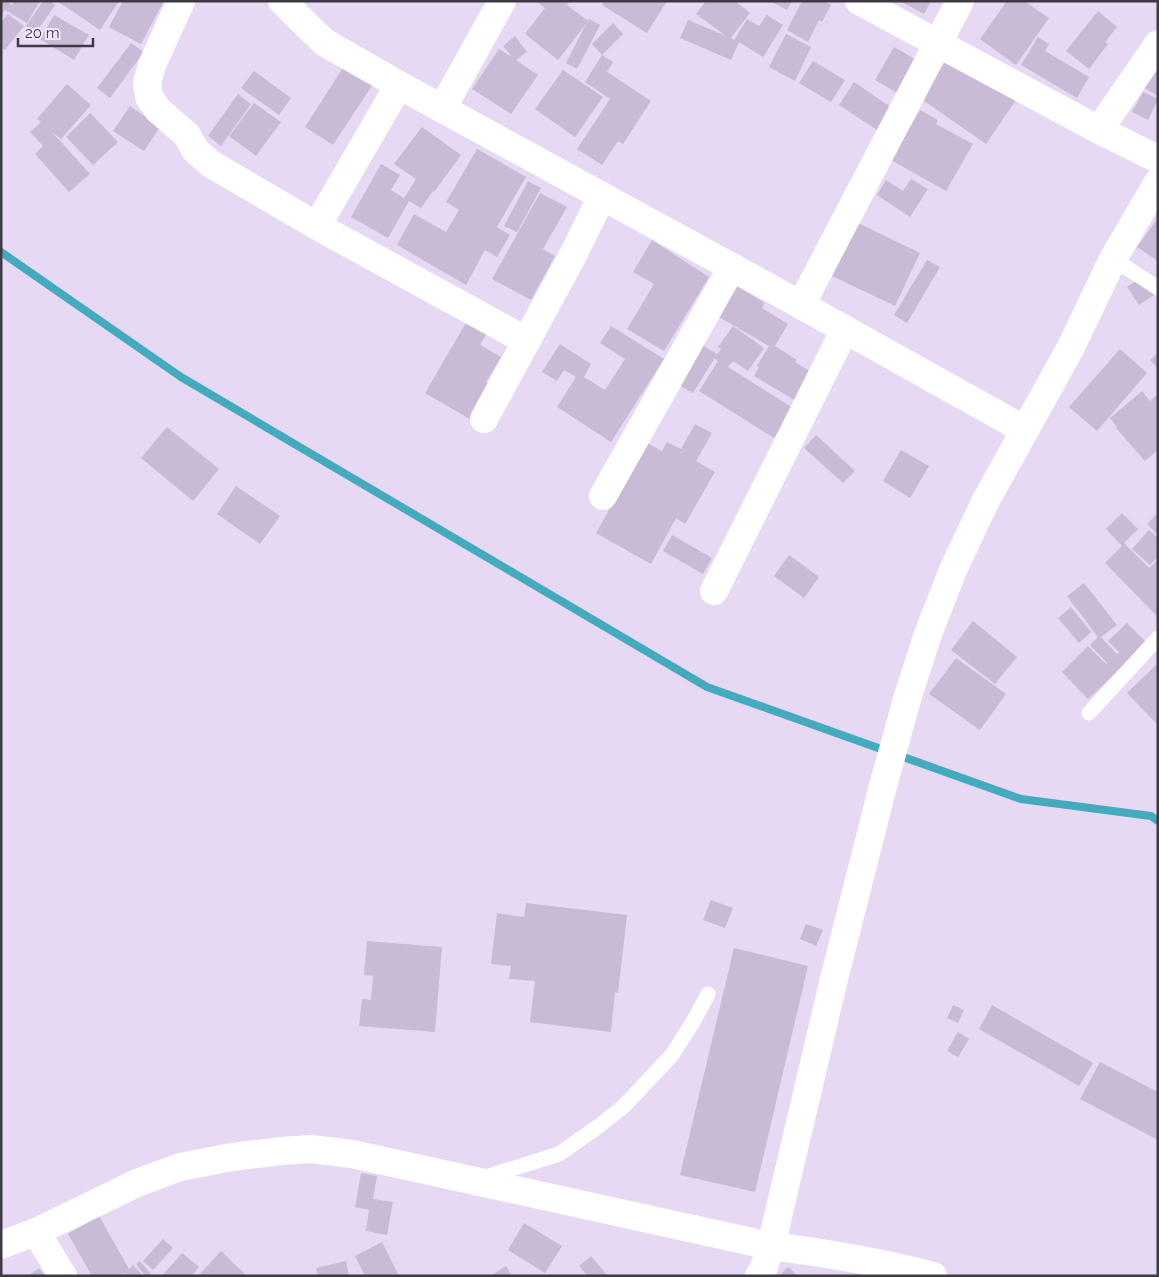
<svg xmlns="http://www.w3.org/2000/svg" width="1159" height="1277" font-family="Raleway,sans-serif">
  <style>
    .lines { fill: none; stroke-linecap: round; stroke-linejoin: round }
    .stream { stroke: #44aabd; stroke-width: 8 }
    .building { fill: #c9bad5 }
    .lane { stroke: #fff; stroke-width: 15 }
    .street { stroke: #fff; stroke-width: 28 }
    .secondary { stroke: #fff; stroke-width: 28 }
  </style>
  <rect width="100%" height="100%" fill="#e7d9f4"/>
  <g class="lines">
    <path class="stream" d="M 1,252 L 181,377 L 707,687 L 1021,799 L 1151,816 L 1158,821"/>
  </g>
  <g class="building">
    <path d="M 1,1 L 7,1 L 12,5 L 15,1 L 40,1 L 27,23 L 5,10 L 1,16 Z"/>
    <path d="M 43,1 L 50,1 L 55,5 L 36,33 L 26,26 Z"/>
    <path d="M 57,1 L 119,1 L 100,30 Z"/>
    <path d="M 123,1 L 164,1 L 141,44 L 109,27 Z"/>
    <path d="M 536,1 L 570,1 L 567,5 L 588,21 L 589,19 L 600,25 L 577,69 L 566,63 L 586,24 L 558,60 L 525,34 L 545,8 Z"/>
    <path d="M 604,1 L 667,1 L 647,33 L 602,5 Z"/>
    <path d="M 706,1 L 735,1 L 750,13 L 731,38 L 734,40 L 747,19 L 759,26 L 767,15 L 783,25 L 763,57 L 739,42 L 731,60 L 680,38 L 688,20 L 726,36 L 696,14 Z"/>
    <path d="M 770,1 L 792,1 L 787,10 Z"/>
    <path d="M 802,1 L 823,1 L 831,5 L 822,22 L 819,20 L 808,42 L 787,30 Z"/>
    <path d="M 900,1 L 931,1 L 924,14 Z"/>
    <path d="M 1007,1 L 1024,1 L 1049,18 L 1016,65 L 980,39 Z"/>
    <path d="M 1098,11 L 1117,27 L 1105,42 L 1108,44 L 1089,69 L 1066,51 Z"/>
    <path d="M 8,14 L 24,26 L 5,50 L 1,47 L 1,22 Z"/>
    <path d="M 54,15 L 89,35 L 74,60 L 40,39 Z"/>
    <path d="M 613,23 L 623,34 L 602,55 L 592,44 Z"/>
    <path d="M 786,34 L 811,47 L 795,81 L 769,67 Z"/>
    <path d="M 515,36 L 527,52 L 516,60 L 538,75 L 511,114 L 472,89 L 499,49 L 512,57 L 503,46 Z"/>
    <path d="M 1038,37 L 1049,44 L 1045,51 L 1089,77 L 1077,98 L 1021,65 Z"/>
    <path d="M 131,43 L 144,52 L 110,98 L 97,88 Z"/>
    <path d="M 894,47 L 920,62 L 901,95 L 875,80 Z"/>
    <path d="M 952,52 L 1018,97 L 986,144 L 920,98 Z"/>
    <path d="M 602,55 L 613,62 L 607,72 L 651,101 L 623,144 L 618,141 L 602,165 L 577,149 L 610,99 L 585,82 Z"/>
    <path d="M 813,61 L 845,80 L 831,102 L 799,83 Z"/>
    <path d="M 344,66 L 373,84 L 333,145 L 305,127 Z"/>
    <path d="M 1153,67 L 1158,70 L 1158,96 L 1141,86 Z"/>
    <path d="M 563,70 L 603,97 L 575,137 L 535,109 Z"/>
    <path d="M 254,71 L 291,98 L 279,115 L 241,88 Z"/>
    <path d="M 854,82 L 898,112 L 883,134 L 839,105 Z"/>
    <path d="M 67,84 L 91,105 L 61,139 L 52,132 L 90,174 L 69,192 L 35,154 L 43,146 L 30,132 L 41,122 L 37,119 Z"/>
    <path d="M 1143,92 L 1158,99 L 1148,120 L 1132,112 Z"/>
    <path d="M 238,94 L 251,104 L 221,146 L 208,136 Z"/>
    <path d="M 254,103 L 281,122 L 256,156 L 229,136 Z"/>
    <path d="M 130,106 L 160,127 L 144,151 L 113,131 Z"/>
    <path d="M 920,110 L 938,120 L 936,124 L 973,144 L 946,191 L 891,160 Z"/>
    <path d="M 90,113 L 118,142 L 93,165 L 66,137 Z"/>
    <path d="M 422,127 L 461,155 L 434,192 L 433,191 L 421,208 L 409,201 L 388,238 L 351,217 L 381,164 L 400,175 L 391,190 L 404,198 L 416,179 L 394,164 Z"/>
    <path d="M 477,149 L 526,177 L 497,227 L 510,235 L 497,257 L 485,250 L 466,285 L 397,245 L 414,214 L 446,232 L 459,210 L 446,202 Z"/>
    <path d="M 911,179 L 928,189 L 910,217 L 877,195 L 886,180 L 903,191 Z"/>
    <path d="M 528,181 L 541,188 L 517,232 L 504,226 Z"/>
    <path d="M 540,193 L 567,207 L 543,249 L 555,256 L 531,300 L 492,279 Z"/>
    <path d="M 1158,218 L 1158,261 L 1137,247 Z"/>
    <path d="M 858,223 L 920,253 L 895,306 L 832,276 Z"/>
    <path d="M 652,240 L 709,277 L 664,351 L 627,329 L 654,284 L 633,272 Z"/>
    <path d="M 927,260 L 940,267 L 907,323 L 894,315 Z"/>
    <path d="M 1142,277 L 1154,295 L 1139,305 L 1127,287 Z"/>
    <path d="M 725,279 L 765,303 L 762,308 L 788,324 L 775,346 L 797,360 L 795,362 L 813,373 L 796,401 L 754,376 L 759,367 L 757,366 L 769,346 L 707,310 Z"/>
    <path d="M 467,321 L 487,333 L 480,345 L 501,357 L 486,382 L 493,387 L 473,421 L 425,393 Z"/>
    <path d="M 611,326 L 664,359 L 611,442 L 557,407 L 576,377 L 564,370 L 557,381 L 542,372 L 560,344 L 591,364 L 584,377 L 605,390 L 625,359 L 600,343 Z"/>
    <path d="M 733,326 L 764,348 L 748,371 L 733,361 L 728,367 L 793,408 L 774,438 L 699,391 L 718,361 L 714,358 L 721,349 L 718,347 Z"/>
    <path d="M 701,344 L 717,354 L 693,393 L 677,384 Z"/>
    <path d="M 1120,349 L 1147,373 L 1097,431 L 1069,407 Z"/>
    <path d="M 1158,353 L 1158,369 L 1150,360 Z"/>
    <path d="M 1142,391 L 1150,401 L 1158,394 L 1158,450 L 1145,461 L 1116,428 L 1117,427 L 1110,418 Z"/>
    <path d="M 695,424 L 712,433 L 696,461 L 715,472 L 685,524 L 676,518 L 651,564 L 596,533 L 647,443 L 662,451 L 667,442 L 681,449 Z"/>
    <path d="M 167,427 L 219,469 L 193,501 L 141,458 Z"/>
    <path d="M 816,435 L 855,471 L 843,483 L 804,448 Z"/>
    <path d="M 901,450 L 929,466 L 910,498 L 883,481 Z"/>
    <path d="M 236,486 L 280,516 L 260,544 L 217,514 Z"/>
    <path d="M 1122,513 L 1138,529 L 1124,543 L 1149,568 L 1158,560 L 1158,617 L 1105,563 L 1122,546 L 1106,529 Z"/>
    <path d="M 1158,513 L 1158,535 L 1147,524 Z"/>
    <path d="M 1149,530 L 1158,538 L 1158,557 L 1150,565 L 1132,549 Z"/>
    <path d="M 672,535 L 712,558 L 703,574 L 663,551 Z"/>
    <path d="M 789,555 L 819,577 L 804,598 L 774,576 Z"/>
    <path d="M 1084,583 L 1117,625 L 1101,637 L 1117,654 L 1119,652 L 1108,641 L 1127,623 L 1147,643 L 1088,699 L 1062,672 L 1088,646 L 1106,664 L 1107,663 L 1090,645 L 1098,637 L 1067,596 Z"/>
    <path d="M 1071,607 L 1091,632 L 1079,643 L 1058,618 Z"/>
    <path d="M 973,621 L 1017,657 L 995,684 L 951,650 Z"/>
    <path d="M 956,658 L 1006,694 L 980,730 L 929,694 Z"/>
    <path d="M 1158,663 L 1158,725 L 1127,693 Z"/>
    <path d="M 711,900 L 733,908 L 725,928 L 703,920 Z"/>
    <path d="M 526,903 L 627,915 L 618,993 L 615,992 L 611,1032 L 530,1022 L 535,981 L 509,979 L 511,966 L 491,964 L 497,913 L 524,917 Z"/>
    <path d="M 806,924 L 823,930 L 816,946 L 800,939 Z"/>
    <path d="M 367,941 L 442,947 L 435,1032 L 359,1026 L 362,999 L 371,1000 L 373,976 L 364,975 Z"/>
    <path d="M 734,948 L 808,966 L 755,1192 L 680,1175 Z"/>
    <path d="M 953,1005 L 964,1010 L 958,1023 L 947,1018 Z"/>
    <path d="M 992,1005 L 1093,1063 L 1079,1086 L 979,1029 Z"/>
    <path d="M 958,1032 L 969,1039 L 958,1057 L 947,1051 Z"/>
    <path d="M 1100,1062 L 1158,1092 L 1158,1140 L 1080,1099 Z"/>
    <path d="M 361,1173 L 377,1176 L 373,1199 L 393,1202 L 387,1235 L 366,1231 L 369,1210 L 355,1207 Z"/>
    <path d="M 99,1216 L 129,1269 L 133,1265 L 143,1276 L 122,1276 L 126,1272 L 119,1276 L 92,1276 L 68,1234 Z"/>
    <path d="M 524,1223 L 562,1246 L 545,1273 L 508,1250 Z"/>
    <path d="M 163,1239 L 173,1248 L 153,1270 L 143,1261 Z"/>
    <path d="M 382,1242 L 399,1276 L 365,1276 L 355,1256 Z"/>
    <path d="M 221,1251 L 247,1276 L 198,1276 Z"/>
    <path d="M 182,1253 L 199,1267 L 192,1276 L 162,1276 Z"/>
    <path d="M 591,1256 L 608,1276 L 588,1276 L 579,1266 Z"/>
    <path d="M 140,1261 L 151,1274 L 149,1276 L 145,1276 L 136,1264 Z"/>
    <path d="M 346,1261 L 349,1276 L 318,1276 L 316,1268 Z"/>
    <path d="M 506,1266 L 512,1276 L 490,1276 Z"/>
    <path d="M 788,1267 L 798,1276 L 779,1276 Z"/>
    <path d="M 39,1268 L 45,1276 L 28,1276 Z"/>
  </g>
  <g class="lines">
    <g class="lane">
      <path d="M 1113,259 L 1158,288"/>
      <path d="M 1089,713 L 1158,638"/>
      <path d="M 483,1178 L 559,1154 L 599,1126 L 624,1106 L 672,1055 L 693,1022 L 708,994"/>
    </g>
    <g class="street">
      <path d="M 181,1 L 152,65 L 147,83 L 149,97 L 158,110 L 187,135 L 195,150 L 211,164 L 317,226 L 527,341"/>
      <path d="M 282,1 L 324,42 L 399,85 L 801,305 L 1025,430"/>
      <path d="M 859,1 L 1099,130 L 1158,159"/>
      <path d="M 442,109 L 502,1"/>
      <path d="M 1099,130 L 1158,44"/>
      <path d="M 317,226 L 399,85"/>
      <path d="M 801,305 L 960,1"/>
      <path d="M 484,419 L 573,255 L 602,196"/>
      <path d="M 603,496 L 732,267"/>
      <path d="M 714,591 L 845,329"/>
      <path d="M 36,1232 L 63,1276"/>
    </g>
    <g class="secondary">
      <path d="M 1,1245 L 36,1232 L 137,1183 L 180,1167 L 232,1157 L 281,1151 L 311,1149 L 352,1154 L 771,1246 C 826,1253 880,1262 933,1276"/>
      <path d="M 759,1276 L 764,1267 L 771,1246 L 834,979 L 883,786 L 908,696 L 928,634 L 953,570 L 985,502 L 1070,349 L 1113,259 L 1158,182"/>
    </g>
  </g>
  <rect width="1159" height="1277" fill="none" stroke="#3f3944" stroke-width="5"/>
  <path d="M18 38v8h75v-8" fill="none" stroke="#3f3944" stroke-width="2.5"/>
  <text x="25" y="38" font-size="15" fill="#3f3944" stroke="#f3e7fe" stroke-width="4" paint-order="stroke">20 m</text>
</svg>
